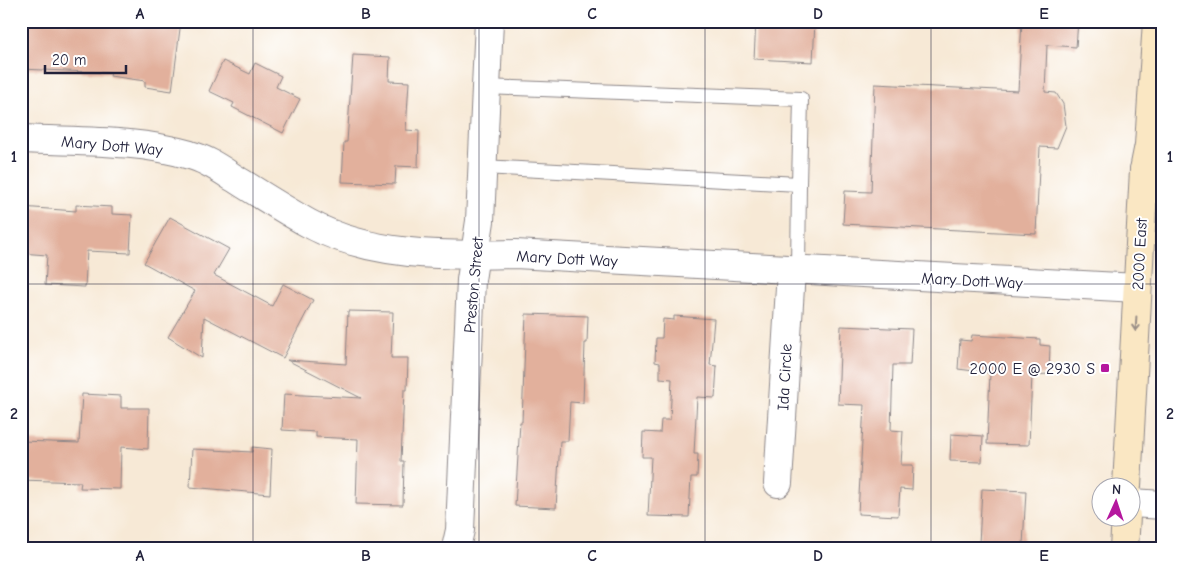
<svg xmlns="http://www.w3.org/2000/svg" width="1184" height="569" font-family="'Comic Neue',sans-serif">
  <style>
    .building { fill: #e2b09c }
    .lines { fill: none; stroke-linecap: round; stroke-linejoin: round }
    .lane-casing { stroke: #8c8688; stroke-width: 16 }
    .street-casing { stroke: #8c8688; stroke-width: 30 }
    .secondary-casing { stroke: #8c8688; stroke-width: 30 }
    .lane { stroke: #fff; stroke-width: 14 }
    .street { stroke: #fff; stroke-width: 28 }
    .secondary { stroke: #fae7c3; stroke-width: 28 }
    .oneway { stroke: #998e86 }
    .grid { fill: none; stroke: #22223b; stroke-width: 1; stroke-opacity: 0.55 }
    .poi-dot { fill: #b5179e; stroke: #fff; stroke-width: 2 }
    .labels { text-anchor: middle; stroke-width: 4; stroke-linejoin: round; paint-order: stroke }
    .street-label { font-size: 16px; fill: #22223b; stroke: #fff }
    .poi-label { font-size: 16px; fill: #22223b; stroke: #fff; text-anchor: end }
    .neatline { fill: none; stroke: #22223b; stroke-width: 2 }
    .grid-label { font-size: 16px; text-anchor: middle; font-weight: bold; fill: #22223b }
  </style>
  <rect width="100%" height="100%" fill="#fff"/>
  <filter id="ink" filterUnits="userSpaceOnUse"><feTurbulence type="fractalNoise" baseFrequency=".02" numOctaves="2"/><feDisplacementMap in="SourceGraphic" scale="10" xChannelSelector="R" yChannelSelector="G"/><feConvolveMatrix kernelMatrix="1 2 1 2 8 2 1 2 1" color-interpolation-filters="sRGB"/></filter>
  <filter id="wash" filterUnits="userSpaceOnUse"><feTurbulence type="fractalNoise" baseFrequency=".0096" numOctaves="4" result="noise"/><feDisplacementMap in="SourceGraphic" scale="20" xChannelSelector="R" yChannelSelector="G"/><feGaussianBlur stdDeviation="1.12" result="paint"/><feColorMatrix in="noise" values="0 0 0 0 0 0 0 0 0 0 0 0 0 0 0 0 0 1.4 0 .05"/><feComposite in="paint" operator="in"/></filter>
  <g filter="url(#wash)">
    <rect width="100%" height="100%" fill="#f7e9d6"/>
    <g id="blocks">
      <g class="building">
        <path d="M 21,21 L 110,24 L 110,21 L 181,21 L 172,91 L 145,87 L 145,81 L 110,76 L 111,73 L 21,69 Z"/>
        <path d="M 756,21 L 815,21 L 813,62 L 754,59 Z"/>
        <path d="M 1022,21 L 1078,21 L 1076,47 L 1047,45 L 1045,92 L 1056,93 L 1063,104 L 1066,126 L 1057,148 L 1040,147 L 1036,234 L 843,224 L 845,191 L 871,192 L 875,84 L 1018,91 Z"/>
        <path d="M 353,55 L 390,57 L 389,81 L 409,82 L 406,130 L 419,131 L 418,167 L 396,166 L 395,184 L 342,182 L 344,142 L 347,142 Z"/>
        <path d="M 223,61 L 250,74 L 255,63 L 281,76 L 276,87 L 300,99 L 283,133 L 232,107 L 234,103 L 209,91 Z"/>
        <path d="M 76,205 L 112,207 L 112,214 L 132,215 L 130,253 L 87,251 L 85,287 L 45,285 L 47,255 L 21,253 L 21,207 L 76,211 Z"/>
        <path d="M 170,217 L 229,249 L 214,275 L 272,306 L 283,284 L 313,300 L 283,358 L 204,317 L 202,358 L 168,337 L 195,291 L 144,263 Z"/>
        <path d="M 348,311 L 393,312 L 391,358 L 408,358 L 407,390 L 404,390 L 401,461 L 404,461 L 403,505 L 356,504 L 358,439 L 316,437 L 316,432 L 282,430 L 284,394 L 361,398 L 287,360 L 346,364 Z"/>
        <path d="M 526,314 L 588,316 L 587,343 L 585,343 L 583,403 L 570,402 L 568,441 L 560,441 L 556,508 L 515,506 L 520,422 L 522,422 Z"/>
        <path d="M 674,316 L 714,319 L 710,365 L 717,366 L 715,398 L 697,397 L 694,454 L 698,454 L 697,477 L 691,477 L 689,517 L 648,516 L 651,457 L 642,457 L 643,432 L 660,433 L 661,420 L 670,420 L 672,379 L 660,378 L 660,363 L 655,362 L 656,338 L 662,338 L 663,319 L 674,320 Z"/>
        <path d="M 841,326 L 912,329 L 910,365 L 893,365 L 891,430 L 903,431 L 901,465 L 913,465 L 912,490 L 900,489 L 898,516 L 858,514 L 864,405 L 838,404 Z"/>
        <path d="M 972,335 L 1040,339 L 1040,345 L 1050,346 L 1049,374 L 1032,375 L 1029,445 L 987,444 L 990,373 L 958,369 L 960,340 L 971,341 Z"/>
        <path d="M 82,394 L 121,396 L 121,408 L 149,408 L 148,449 L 121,447 L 120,489 L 80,488 L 81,482 L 21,480 L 21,441 L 79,443 Z"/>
        <path d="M 951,434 L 983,436 L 982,462 L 950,461 Z"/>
        <path d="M 252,447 L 272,449 L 270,494 L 190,487 L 192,449 L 252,452 Z"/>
        <path d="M 982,489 L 1026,491 L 1023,545 L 979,543 Z"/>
      </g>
    </g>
  </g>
  <g filter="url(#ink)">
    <use href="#blocks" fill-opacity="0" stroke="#8c8688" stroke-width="1"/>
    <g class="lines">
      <defs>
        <g id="lane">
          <path d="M 482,167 L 799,184 L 801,99 L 486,87"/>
          <path d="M 798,271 L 799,184"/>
        </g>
        <g id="street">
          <path d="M 21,139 C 77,142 136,139 190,155 C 206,159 220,169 234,178 C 258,193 283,209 308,223 C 370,257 447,256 515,254 L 1137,288"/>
          <path d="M 1144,170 L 1163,171"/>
          <path d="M 778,483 L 791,271"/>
          <path d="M 1132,503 L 1163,505"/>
          <path d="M 456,548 L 460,530 L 471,280 L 480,221 L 489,21"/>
        </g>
        <g id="secondary">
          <path d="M 1127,486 L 1144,170 L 1149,145 L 1157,21"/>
          <path d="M 1124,548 L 1126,516"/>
        </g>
      </defs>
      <use href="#lane" class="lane-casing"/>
      <use href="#street" class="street-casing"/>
      <use href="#secondary" class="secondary-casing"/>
      <use href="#lane" class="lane"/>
      <use href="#street" class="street"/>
      <use href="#secondary" class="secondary"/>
    </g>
    <defs><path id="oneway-shaft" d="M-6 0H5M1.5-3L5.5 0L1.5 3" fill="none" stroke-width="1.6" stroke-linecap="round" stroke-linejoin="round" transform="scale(1.25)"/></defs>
    <use class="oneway" href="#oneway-shaft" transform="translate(1136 324) rotate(93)"/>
  </g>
  <path class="grid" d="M 253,21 L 253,548M 479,21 L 479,548M 705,21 L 705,548M 931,21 L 931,548M 21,284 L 1163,284"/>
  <rect class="poi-dot" x="1100" y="363" width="10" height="10" rx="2.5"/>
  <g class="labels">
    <g class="street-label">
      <text transform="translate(112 145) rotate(5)" y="6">Mary Dott Way</text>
      <text transform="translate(1139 254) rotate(-87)" y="6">2000 East</text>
      <text transform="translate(567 258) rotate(3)" y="6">Mary Dott Way</text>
      <text transform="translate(972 280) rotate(3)" y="6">Mary Dott Way</text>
      <text transform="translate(473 285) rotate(-85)" y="6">Preston Street</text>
      <text transform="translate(784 377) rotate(-87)" y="6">Ida Circle</text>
    </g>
    <g class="poi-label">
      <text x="1095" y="374">2000 E @ 2930 S</text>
    </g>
  </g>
  <rect width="1184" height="569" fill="none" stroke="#fff" stroke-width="55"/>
  <g transform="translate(1116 502) rotate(3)"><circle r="24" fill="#ffffff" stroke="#a7a7b1"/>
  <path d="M0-4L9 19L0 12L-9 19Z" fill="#b5179e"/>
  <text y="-8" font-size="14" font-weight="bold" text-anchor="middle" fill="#22223b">N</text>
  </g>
  <path d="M45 65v8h81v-8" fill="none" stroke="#22223b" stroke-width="2.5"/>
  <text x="52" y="65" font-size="15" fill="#22223b" stroke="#ffffff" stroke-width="4" paint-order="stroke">20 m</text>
  <rect x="28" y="28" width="1128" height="514" class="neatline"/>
  <g class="grid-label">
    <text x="140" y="19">A</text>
    <text x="366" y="19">B</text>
    <text x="592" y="19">C</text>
    <text x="818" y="19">D</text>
    <text x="1044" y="19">E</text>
    <text x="14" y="162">1</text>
    <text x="1170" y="162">1</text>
    <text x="14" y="419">2</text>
    <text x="1170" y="419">2</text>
    <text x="140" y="561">A</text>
    <text x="366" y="561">B</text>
    <text x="592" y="561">C</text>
    <text x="818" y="561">D</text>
    <text x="1044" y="561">E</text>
  </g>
</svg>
